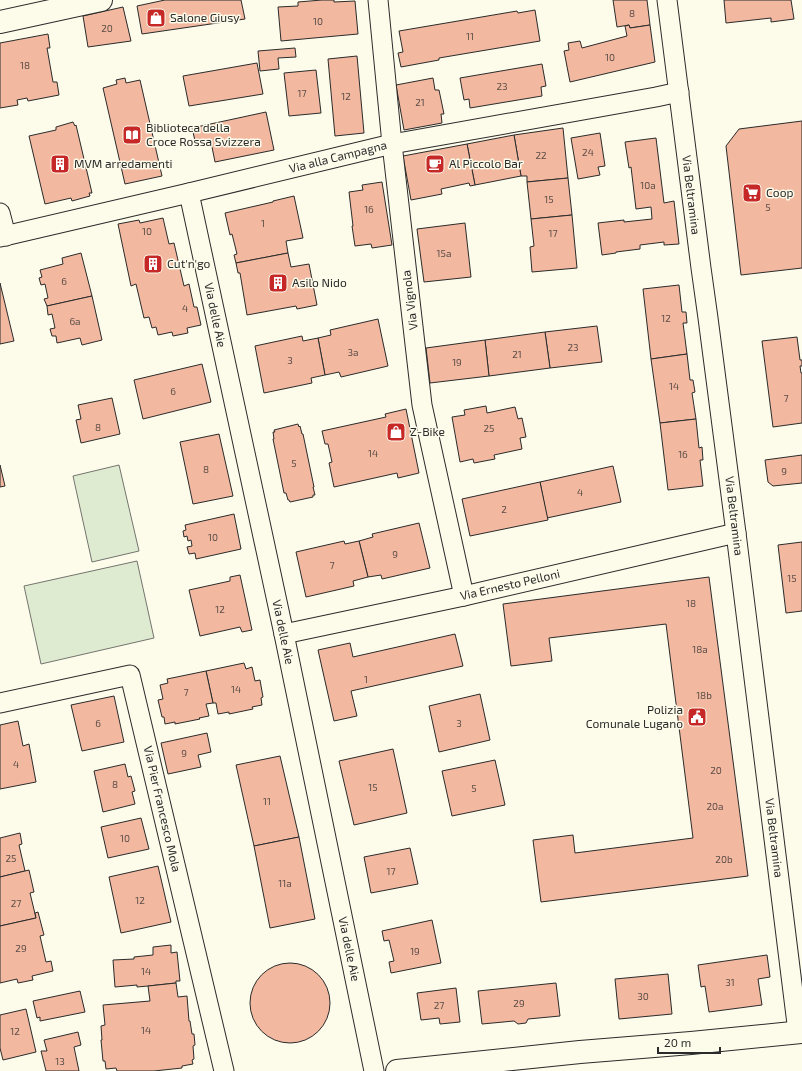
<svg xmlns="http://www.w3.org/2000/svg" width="802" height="1071" font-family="'Exo 2',sans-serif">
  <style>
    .green { fill: #deebd1; stroke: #74746e }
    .building { fill: #f2b8a0; stroke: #2b2b2b }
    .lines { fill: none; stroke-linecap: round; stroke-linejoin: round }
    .minor-casing { stroke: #2b2b2b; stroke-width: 21 }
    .secondary-casing { stroke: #2b2b2b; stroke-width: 24 }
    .minor { stroke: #fdfbea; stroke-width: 19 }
    .secondary { stroke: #fdfbea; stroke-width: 22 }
    .labels { text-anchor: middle; stroke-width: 3; stroke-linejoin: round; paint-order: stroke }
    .number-label { font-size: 10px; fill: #5d4e48 }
    .poi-label { font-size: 12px; fill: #2b2b2b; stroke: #fdfbea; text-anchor: start }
    .street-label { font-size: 12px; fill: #2b2b2b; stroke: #fdfbea }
  </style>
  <rect width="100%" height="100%" fill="#fdfbea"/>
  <g class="green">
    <path d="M 119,465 L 139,551 L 92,562 L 73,476 Z"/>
    <path d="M 137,561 L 154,638 L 41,664 L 24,586 Z"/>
  </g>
  <g class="building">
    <path d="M 165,0 L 241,0 L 245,19 L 142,34 L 137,6 Z"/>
    <path d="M 322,0 L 334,0 L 334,2 L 355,1 L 358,34 L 281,41 L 278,7 L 298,6 L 298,2 Z"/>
    <path d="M 613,0 L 647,0 L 650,25 L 630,28 L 629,25 L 617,27 Z"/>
    <path d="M 724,0 L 791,0 L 794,19 L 771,22 L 771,18 L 726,23 Z"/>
    <path d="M 123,7 L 131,41 L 88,47 L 83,16 Z"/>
    <path d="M 535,10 L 540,41 L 439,58 L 439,60 L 401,67 L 398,53 L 403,52 L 399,31 L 517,11 L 518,13 Z"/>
    <path d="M 629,25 L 630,28 L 650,25 L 655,62 L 570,82 L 564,51 L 569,50 L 568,43 L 580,41 L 582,48 L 627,36 L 625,26 Z"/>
    <path d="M 48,34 L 50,48 L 47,48 L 53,82 L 57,82 L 59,95 L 28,101 L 27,98 L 17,100 L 18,105 L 0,108 L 0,43 Z"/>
    <path d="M 295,48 L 296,57 L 278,58 L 279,69 L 260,71 L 258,51 Z"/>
    <path d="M 357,56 L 364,133 L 335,136 L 328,59 Z"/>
    <path d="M 257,63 L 263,94 L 189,106 L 183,76 Z"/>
    <path d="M 542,64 L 546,86 L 541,87 L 542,96 L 470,108 L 469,99 L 464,100 L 460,78 Z"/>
    <path d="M 316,70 L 321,113 L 289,116 L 284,73 Z"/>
    <path d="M 125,78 L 126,83 L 140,80 L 162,176 L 125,184 L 103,88 L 117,84 L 116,80 Z"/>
    <path d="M 433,78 L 435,90 L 439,90 L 444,114 L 441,114 L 442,123 L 404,130 L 396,85 Z"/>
    <path d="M 266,112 L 274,150 L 215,162 L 211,142 L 196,145 L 192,128 Z"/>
    <path d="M 802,121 L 802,268 L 741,275 L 726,146 L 739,129 Z"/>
    <path d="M 73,122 L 75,126 L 76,125 L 92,193 L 89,193 L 90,196 L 72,201 L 71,198 L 45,204 L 29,136 L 56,130 L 56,127 Z"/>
    <path d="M 563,128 L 568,178 L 527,182 L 527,176 L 521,176 L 514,135 Z"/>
    <path d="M 600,133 L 605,166 L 598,167 L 600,175 L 578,179 L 571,138 Z"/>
    <path d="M 514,135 L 521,176 L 475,185 L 467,144 Z"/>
    <path d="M 656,138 L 664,203 L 674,201 L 679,244 L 664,245 L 664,242 L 640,245 L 640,249 L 616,252 L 616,253 L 602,255 L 598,223 L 624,220 L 624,222 L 652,219 L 651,207 L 636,209 L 631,167 L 629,168 L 625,142 Z"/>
    <path d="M 467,144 L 475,185 L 470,186 L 469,183 L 441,189 L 442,194 L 411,200 L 403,156 Z"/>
    <path d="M 568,178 L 572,215 L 531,219 L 527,182 Z"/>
    <path d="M 382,182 L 392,245 L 372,248 L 371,244 L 355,246 L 352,226 L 353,226 L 349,192 L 363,190 L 362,185 Z"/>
    <path d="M 294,196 L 303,238 L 286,241 L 288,253 L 236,263 L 234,255 L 237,254 L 232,234 L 230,235 L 225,213 L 273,202 L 273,201 Z"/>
    <path d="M 572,215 L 577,268 L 532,272 L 530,247 L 534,246 L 531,219 Z"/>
    <path d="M 163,218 L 169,244 L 174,243 L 184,286 L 189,284 L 194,307 L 197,307 L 201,325 L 187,328 L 188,333 L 173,336 L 172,332 L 158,335 L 156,327 L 152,328 L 149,317 L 144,318 L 136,284 L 131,286 L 118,224 L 139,220 L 140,223 Z"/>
    <path d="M 465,223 L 471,277 L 424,282 L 417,229 Z"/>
    <path d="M 81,253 L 92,296 L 47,306 L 44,299 L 48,298 L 45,284 L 41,285 L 39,278 L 42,277 L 40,270 L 63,264 L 62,258 Z"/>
    <path d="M 288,253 L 291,267 L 309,264 L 317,305 L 297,309 L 296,306 L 247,315 L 240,273 L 238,273 L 236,263 Z"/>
    <path d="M 0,283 L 14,341 L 0,344 Z"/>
    <path d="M 679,285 L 682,312 L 686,312 L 687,323 L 683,323 L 687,354 L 651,359 L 643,289 Z"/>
    <path d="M 92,296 L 102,340 L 82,345 L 80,338 L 57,343 L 56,336 L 52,336 L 50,329 L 55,328 L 52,314 L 48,315 L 47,306 Z"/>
    <path d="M 378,319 L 388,366 L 341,377 L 339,372 L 325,375 L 318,338 L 331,335 L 330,330 Z"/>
    <path d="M 597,326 L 602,362 L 550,368 L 545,332 Z"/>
    <path d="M 545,332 L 550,368 L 489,376 L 485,340 Z"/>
    <path d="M 302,336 L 303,341 L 318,338 L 325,375 L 311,378 L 312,383 L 264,393 L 255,346 Z"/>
    <path d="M 797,337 L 800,360 L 802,360 L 802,366 L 800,366 L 801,373 L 802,373 L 802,423 L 773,427 L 762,341 Z"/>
    <path d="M 485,340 L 489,376 L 430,383 L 426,348 Z"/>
    <path d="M 687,354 L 690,380 L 693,380 L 695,392 L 692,393 L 696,419 L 660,423 L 651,359 Z"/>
    <path d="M 202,364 L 211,402 L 143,419 L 134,380 Z"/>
    <path d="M 112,398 L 120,434 L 81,443 L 76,420 L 81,419 L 78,405 Z"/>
    <path d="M 486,406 L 487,413 L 515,407 L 518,419 L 522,418 L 526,437 L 520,438 L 522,449 L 494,455 L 495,459 L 474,463 L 473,459 L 460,462 L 452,417 L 465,415 L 464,410 Z"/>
    <path d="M 406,409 L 419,473 L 398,478 L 397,473 L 334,487 L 329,463 L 332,462 L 328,444 L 325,444 L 322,431 L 386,417 L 385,414 Z"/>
    <path d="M 696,419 L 699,448 L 702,447 L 703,460 L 700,460 L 703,486 L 668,490 L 660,423 Z"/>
    <path d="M 298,424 L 299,427 L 300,426 L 302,434 L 303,434 L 314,487 L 313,487 L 315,495 L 313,495 L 313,497 L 290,502 L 289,500 L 288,500 L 286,493 L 284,493 L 273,439 L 274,439 L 273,432 L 275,432 L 274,430 Z"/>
    <path d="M 219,434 L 233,496 L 193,504 L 180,442 Z"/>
    <path d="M 802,455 L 802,483 L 773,486 L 768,482 L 765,460 Z"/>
    <path d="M 0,465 L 5,486 L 0,487 Z"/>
    <path d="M 613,466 L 621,502 L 547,518 L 540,482 Z"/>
    <path d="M 540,482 L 548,520 L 470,536 L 462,499 Z"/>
    <path d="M 234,514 L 241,549 L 196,559 L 195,553 L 189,554 L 187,547 L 192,546 L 191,540 L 188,541 L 187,536 L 184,537 L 183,531 L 186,530 L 185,525 Z"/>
    <path d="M 419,523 L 430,568 L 382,579 L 381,575 L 368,577 L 359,541 L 373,537 L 372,534 Z"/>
    <path d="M 344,541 L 345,544 L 359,541 L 368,577 L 353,581 L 354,586 L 306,597 L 296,552 Z"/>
    <path d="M 802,542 L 802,611 L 786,613 L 778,545 Z"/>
    <path d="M 240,575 L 252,630 L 242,632 L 240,627 L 200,636 L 189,590 L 230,581 L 230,577 Z"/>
    <path d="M 709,577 L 748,876 L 541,902 L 533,840 L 573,835 L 575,853 L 693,838 L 666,624 L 549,638 L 552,661 L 511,666 L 503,604 Z"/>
    <path d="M 455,634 L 463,666 L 351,691 L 357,716 L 334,721 L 318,650 L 350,643 L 353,657 Z"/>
    <path d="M 244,663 L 246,669 L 252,667 L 255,681 L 260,680 L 263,697 L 261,698 L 262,705 L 252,707 L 253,709 L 229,714 L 229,712 L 218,714 L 216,703 L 213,703 L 206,671 Z"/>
    <path d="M 206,671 L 213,703 L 206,704 L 209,716 L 199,718 L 200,719 L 175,724 L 175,722 L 165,724 L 164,717 L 162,717 L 158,700 L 163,699 L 160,685 L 168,683 L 167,679 Z"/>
    <path d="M 480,694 L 490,740 L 439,752 L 429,706 Z"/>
    <path d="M 114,696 L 124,742 L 82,751 L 71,705 Z"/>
    <path d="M 18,721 L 23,746 L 29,744 L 36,782 L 0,789 L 0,725 Z"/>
    <path d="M 207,733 L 211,752 L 198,755 L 201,767 L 168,774 L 161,743 Z"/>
    <path d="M 393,749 L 407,813 L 354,825 L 339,761 Z"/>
    <path d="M 280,756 L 299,837 L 254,846 L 236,765 Z"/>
    <path d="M 495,760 L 505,805 L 452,816 L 442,771 Z"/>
    <path d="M 125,764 L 128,777 L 131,776 L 135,791 L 132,792 L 135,804 L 103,812 L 94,771 Z"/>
    <path d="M 141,818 L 149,849 L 108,858 L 101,827 Z"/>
    <path d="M 20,833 L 22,844 L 19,845 L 25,871 L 0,877 L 0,838 Z"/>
    <path d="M 299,837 L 315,919 L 270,928 L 254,846 Z"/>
    <path d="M 410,848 L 418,884 L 371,893 L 364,857 Z"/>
    <path d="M 158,866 L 171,922 L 121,933 L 109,877 Z"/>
    <path d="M 29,870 L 34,892 L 30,893 L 36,918 L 0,926 L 0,877 Z"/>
    <path d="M 38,912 L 44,935 L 40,936 L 46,962 L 51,961 L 53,971 L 32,976 L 33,980 L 18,983 L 17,979 L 0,983 L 0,926 L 36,918 L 35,913 Z"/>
    <path d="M 432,920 L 441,963 L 391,973 L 389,962 L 394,961 L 389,940 L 384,941 L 382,931 Z"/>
    <path d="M 171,945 L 171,953 L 177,952 L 180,981 L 176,981 L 176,983 L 148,986 L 137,987 L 137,985 L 115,987 L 113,960 L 134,959 L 134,957 L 153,955 L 153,947 Z"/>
    <path d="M 767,955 L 770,977 L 758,979 L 762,1005 L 709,1012 L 705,986 L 701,987 L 698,965 Z"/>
    <circle cx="290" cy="1003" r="40"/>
    <path d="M 668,974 L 672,1014 L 619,1019 L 615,979 Z"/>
    <path d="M 176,983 L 178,997 L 187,996 L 189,1021 L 190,1021 L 192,1034 L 194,1034 L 195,1045 L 193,1046 L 194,1059 L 192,1060 L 193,1064 L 182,1066 L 182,1068 L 154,1071 L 117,1071 L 116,1068 L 106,1069 L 105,1061 L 103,1061 L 101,1040 L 102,1040 L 101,1026 L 105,1025 L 103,1005 L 150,1001 L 148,986 Z"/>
    <path d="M 556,983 L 560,1016 L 528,1019 L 526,1023 L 518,1024 L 514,1021 L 482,1024 L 478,991 Z"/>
    <path d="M 456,988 L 460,1022 L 440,1024 L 439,1018 L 421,1020 L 417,993 Z"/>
    <path d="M 80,991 L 85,1012 L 40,1021 L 40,1017 L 37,1018 L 33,1001 Z"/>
    <path d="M 26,1009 L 36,1052 L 3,1060 L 0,1048 L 0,1015 Z"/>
    <path d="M 78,1032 L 81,1045 L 74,1047 L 79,1071 L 46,1071 L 41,1051 L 47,1051 L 44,1040 Z"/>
  </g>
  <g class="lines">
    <defs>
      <g id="minor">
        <path d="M 378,0 L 392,144 L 422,405 L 464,596"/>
        <path d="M 667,0 L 701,268 L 708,318 L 736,533 L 798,1032"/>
        <path d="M 189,193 L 284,634 L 374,1071"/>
        <path d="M 0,213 L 6,236"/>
        <path d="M 0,237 L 189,193 L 392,144 L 656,97 L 679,92"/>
        <path d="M 284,634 L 464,596 L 736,533"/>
        <path d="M 0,703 L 130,675 L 224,1071"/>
      </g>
      <g id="secondary">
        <path d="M 0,22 L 101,0"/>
        <path d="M 397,1071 L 580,1052 L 691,1043 L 802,1032"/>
      </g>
    </defs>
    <use href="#minor" class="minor-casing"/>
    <use href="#secondary" class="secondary-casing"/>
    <use href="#minor" class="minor"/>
    <use href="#secondary" class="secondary"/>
  </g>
  <defs>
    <symbol id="shop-square" viewBox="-11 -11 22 22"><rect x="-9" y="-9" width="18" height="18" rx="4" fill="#c62828" stroke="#fdfbea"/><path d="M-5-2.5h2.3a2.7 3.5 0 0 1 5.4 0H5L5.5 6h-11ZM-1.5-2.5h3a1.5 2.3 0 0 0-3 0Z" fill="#fff"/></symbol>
    <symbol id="library-square" viewBox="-11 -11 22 22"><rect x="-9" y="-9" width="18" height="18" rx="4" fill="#c62828" stroke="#fdfbea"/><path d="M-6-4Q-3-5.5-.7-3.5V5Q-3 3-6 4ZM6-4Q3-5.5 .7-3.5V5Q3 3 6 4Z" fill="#fff"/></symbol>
    <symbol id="building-square" viewBox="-11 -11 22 22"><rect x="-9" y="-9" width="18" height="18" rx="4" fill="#c62828" stroke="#fdfbea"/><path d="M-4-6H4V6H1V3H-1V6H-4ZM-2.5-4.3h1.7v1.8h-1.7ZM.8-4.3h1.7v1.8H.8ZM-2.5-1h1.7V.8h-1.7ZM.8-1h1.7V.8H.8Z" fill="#fff"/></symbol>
    <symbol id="cafe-square" viewBox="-11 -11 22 22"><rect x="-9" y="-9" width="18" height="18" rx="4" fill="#c62828" stroke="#fdfbea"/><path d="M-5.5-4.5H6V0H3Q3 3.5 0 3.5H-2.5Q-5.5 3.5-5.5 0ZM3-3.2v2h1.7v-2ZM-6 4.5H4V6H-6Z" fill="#fff"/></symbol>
    <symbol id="supermarket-square" viewBox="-11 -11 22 22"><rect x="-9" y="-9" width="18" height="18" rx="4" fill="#c62828" stroke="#fdfbea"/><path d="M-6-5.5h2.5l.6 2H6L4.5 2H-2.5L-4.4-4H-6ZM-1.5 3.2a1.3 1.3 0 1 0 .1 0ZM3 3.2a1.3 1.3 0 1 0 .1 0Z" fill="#fff"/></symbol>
    <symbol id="civic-square" viewBox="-11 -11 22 22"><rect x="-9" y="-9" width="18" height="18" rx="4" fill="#c62828" stroke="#fdfbea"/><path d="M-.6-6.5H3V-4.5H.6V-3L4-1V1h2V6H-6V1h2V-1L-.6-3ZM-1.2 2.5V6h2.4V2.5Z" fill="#fff"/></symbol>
  </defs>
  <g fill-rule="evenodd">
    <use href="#shop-square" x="145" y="7" width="22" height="22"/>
    <use href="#library-square" x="121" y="124" width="22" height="22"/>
    <use href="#building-square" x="49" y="153" width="22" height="22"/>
    <use href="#cafe-square" x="424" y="153" width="22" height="22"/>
    <use href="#supermarket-square" x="741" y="182" width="22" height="22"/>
    <use href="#building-square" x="142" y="253" width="22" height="22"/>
    <use href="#building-square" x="267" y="272" width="22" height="22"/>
    <use href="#shop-square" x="385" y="421" width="22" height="22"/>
    <use href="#civic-square" x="686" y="706" width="22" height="22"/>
  </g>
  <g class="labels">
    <g class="number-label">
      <text x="632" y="17">8</text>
      <text x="318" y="25">10</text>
      <text x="107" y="32">20</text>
      <text x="470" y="40">11</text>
      <text x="610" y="61">10</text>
      <text x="25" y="69">18</text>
      <text x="502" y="90">23</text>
      <text x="302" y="97">17</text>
      <text x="346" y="100">12</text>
      <text x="420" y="106">21</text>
      <text x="588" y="156">24</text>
      <text x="541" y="159">22</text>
      <text x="648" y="189">10a</text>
      <text x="549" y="203">15</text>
      <text x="768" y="211">5</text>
      <text x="369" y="213">16</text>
      <text x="263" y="227">1</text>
      <text x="147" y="235">10</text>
      <text x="553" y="237">17</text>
      <text x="444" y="257">15a</text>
      <text x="64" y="285">6</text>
      <text x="185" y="312">4</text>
      <text x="666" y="322">12</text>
      <text x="75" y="325">6a</text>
      <text x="573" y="351">23</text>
      <text x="353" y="356">3a</text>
      <text x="517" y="358">21</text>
      <text x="290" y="364">3</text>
      <text x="457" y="366">19</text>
      <text x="674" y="390">14</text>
      <text x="173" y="395">6</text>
      <text x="786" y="402">7</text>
      <text x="98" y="431">8</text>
      <text x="489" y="432">25</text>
      <text x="373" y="457">14</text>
      <text x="683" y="458">16</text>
      <text x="294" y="467">5</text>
      <text x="206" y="473">8</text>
      <text x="784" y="475">9</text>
      <text x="580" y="496">4</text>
      <text x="504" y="513">2</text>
      <text x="213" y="541">10</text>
      <text x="395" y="558">9</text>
      <text x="332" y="569">7</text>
      <text x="792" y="582">15</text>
      <text x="691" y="607">18</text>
      <text x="220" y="613">12</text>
      <text x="700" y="653">18a</text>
      <text x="366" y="683">1</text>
      <text x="236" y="693">14</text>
      <text x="186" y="696">7</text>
      <text x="704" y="699">18b</text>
      <text x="98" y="727">6</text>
      <text x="459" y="727">3</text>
      <text x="184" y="757">9</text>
      <text x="16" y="768">4</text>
      <text x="716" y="774">20</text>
      <text x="115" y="788">8</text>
      <text x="373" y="791">15</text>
      <text x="474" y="792">5</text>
      <text x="267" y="805">11</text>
      <text x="715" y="810">20a</text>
      <text x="125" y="842">10</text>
      <text x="11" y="862">25</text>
      <text x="724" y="863">20b</text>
      <text x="391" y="875">17</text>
      <text x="285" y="887">11a</text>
      <text x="140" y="904">12</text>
      <text x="16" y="907">27</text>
      <text x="21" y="952">29</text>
      <text x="415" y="955">19</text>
      <text x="146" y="975">14</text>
      <text x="730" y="986">31</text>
      <text x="643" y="1000">30</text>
      <text x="519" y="1007">29</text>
      <text x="439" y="1009">27</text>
      <text x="146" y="1034">14</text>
      <text x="15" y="1035">12</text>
      <text x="60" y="1065">13</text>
    </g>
    <g class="poi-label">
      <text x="170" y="22">Salone Giusy</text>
      <text x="146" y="132">Biblioteca della<tspan x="146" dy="14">Croce Rossa Svizzera</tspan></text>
      <text x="74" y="168">MVM arredamenti</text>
      <text x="449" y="168">Al Piccolo Bar</text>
      <text x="766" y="197">Coop</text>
      <text x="167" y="268">Cut'n'go</text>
      <text x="292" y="287">Asilo Nido</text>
      <text x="410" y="436">Z-Bike</text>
      <text x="683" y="714" text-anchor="end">Polizia<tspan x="683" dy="14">Comunale Lugano</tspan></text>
    </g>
    <g class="street-label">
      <text transform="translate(338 157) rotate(-14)" y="4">Via alla Campagna</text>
      <text transform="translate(691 195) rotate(83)" y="4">Via Beltramina</text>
      <text transform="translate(410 300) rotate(-97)" y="4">Via Vignola</text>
      <text transform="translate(215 315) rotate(78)" y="4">Via delle Aie</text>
      <text transform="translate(734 516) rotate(83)" y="4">Via Beltramina</text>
      <text transform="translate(510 585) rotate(-13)" y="4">Via Ernesto Pelloni</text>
      <text transform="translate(283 632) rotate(78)" y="4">Via delle Aie</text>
      <text transform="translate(162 809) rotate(77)" y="4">Via Pier Francesco Mola</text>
      <text transform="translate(774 838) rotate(83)" y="4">Via Beltramina</text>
      <text transform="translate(349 949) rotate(78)" y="4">Via delle Aie</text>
    </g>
  </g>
  <path d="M658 1047v6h62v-6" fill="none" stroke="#2b2b2b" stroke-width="2"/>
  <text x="664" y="1047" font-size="12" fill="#2b2b2b" stroke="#fdfbea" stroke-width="3" paint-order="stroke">20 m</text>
</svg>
